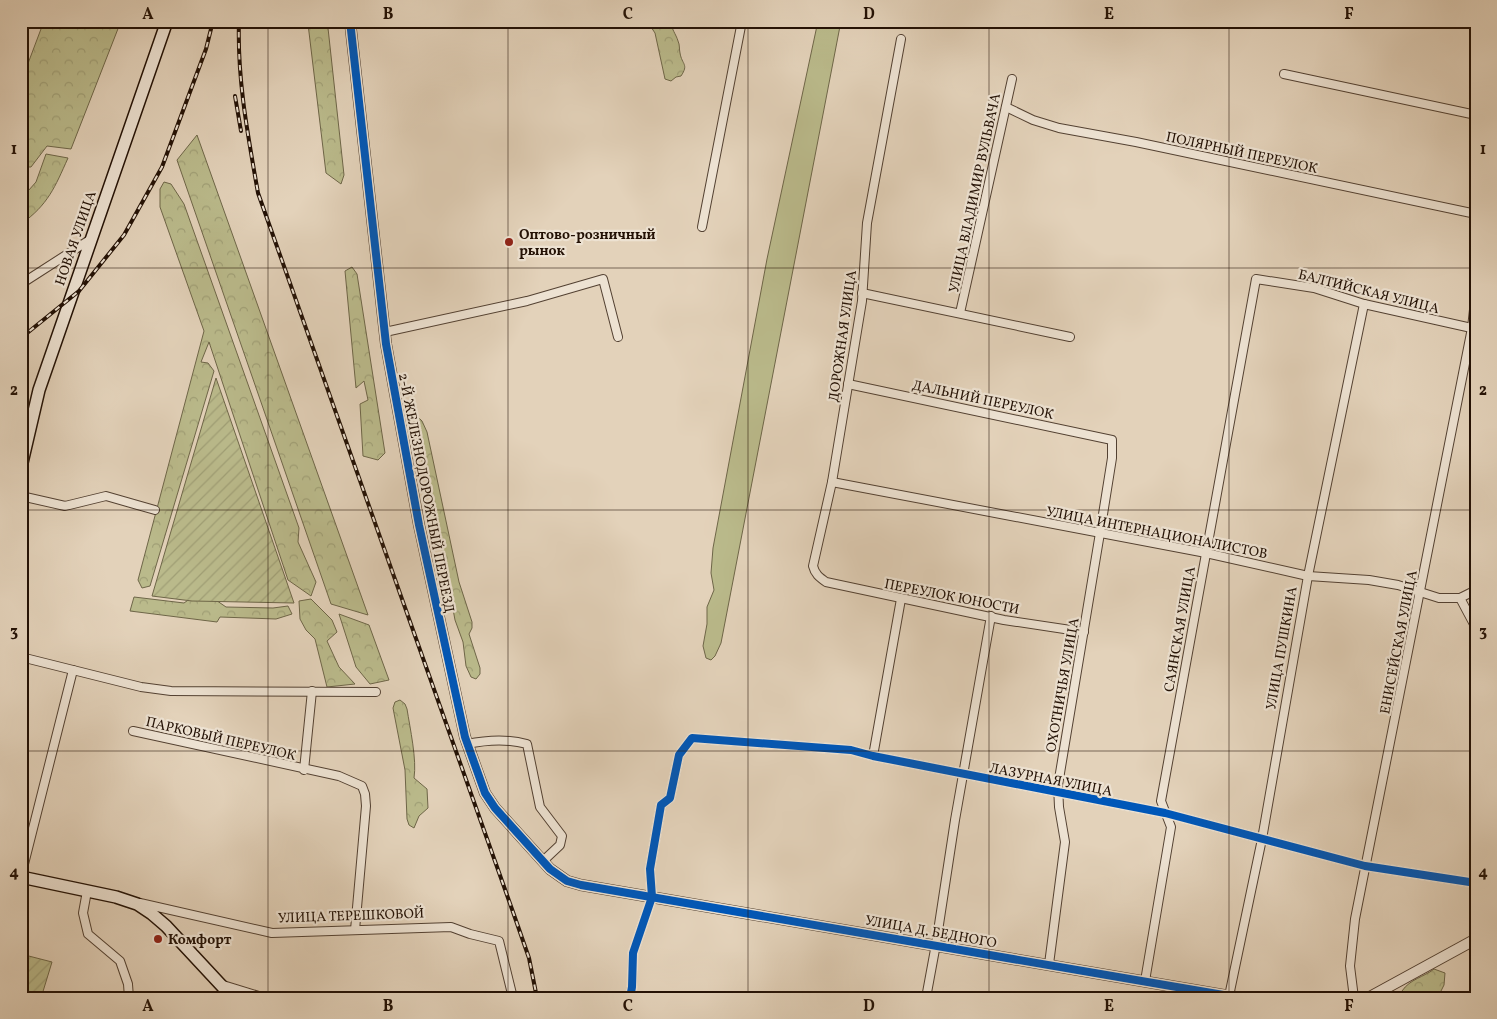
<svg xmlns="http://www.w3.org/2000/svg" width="1497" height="1019" font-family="Vollkorn,serif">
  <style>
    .grass { fill: #baba8b; stroke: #6e6648 }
    .forest { fill: url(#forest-crowns); stroke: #6e6648 }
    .garden { fill: url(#garden-furrows); stroke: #6e6648 }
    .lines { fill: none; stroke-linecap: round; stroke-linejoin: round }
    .minor-casing { stroke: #534132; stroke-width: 10 }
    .tertiary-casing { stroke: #534132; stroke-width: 12 }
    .secondary-casing { stroke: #231105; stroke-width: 14 }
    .minor { stroke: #ede2d2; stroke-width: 8 }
    .tertiary { stroke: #ede2d2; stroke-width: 10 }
    .secondary { stroke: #ede2d2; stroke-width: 11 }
    .rail-casing { stroke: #231105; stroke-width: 4 }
    .rail { stroke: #ede2d2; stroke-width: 2; stroke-dasharray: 5.5; stroke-linecap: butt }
    .cycleway-casing { stroke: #ede2d2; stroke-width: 11 }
    .cycleway { stroke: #0057b8; stroke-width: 8 }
    .grid { fill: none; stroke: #231105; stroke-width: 1; stroke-opacity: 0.55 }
    .poi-dot { fill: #8f2418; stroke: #ede2d2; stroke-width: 2 }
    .labels { text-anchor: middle; stroke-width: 4.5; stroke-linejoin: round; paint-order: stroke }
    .street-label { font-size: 14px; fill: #231105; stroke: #ede2d2 }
    .poi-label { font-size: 14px; font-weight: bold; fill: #231105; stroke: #ede2d2; text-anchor: start }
    .neatline { fill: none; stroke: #231105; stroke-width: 2 }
    .grid-label { font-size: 16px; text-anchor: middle; font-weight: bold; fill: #231105 }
  </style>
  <defs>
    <pattern id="forest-crowns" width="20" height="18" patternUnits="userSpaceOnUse" patternTransform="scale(1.25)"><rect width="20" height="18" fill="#baba8b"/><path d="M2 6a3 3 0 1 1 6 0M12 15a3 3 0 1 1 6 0" fill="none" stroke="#a09f76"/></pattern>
    <pattern id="garden-furrows" width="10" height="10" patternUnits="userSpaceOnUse" patternTransform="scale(1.25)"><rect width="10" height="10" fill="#baba8b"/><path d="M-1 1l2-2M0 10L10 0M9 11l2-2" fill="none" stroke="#a09f76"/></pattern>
  </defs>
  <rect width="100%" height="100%" fill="#e3d2ba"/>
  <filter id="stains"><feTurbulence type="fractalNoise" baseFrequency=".004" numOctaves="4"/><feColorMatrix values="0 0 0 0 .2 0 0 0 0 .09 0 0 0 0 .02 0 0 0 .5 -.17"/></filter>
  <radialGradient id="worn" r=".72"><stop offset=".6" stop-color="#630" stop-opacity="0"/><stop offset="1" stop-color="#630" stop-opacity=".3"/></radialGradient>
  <path class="grass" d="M 818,21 L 841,21 L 721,643 L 715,656 L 711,660 L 706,658 L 703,646 L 707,624 L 707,607 L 714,590 L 711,573 L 713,548 L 767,259 Z"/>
  <g class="forest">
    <path d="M 44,21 L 121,21 L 71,149 L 47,146 L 31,167 L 21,167 L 21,82 Z"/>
    <path d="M 316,21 L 322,21 L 328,28 L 344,175 L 341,184 L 326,173 L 308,24 Z"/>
    <path d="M 643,21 L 671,21 C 671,29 676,34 678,41 C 680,45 679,49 680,53 C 682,65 689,64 681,76 L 676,77 L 671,81 L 665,79 L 655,33 L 651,27 Z"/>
    <path d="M 197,135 L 368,615 L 331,604 L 177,160 Z"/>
    <path d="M 46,154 L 68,158 C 55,187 48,205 21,224 L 21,199 L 36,182 Z"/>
    <path d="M 164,182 L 171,184 L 184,204 L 299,528 L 298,542 L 316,582 L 311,596 L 288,580 L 209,342 L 201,362 L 208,363 L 214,371 L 150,586 L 142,588 L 138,580 L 204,331 L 160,207 L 160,189 Z"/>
    <path d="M 352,267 L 357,274 L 385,453 L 378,460 L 363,456 L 360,404 L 368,400 L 364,381 L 356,388 L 345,271 Z"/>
    <path d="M 418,417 L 422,421 L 427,432 L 459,582 L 472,622 L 472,628 L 469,634 L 480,668 L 480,674 L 476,679 L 471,677 L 466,666 L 463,642 L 455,620 L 437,523 L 414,427 L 414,421 Z"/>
    <path d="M 194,596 L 210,596 L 226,607 L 273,608 L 288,606 L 292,614 L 276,619 L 220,617 L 217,622 L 130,611 L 134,597 L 184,603 Z"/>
    <path d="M 311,599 L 332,620 L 337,632 L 327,641 L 339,667 L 355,684 L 327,687 L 315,639 L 306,630 L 300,619 L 299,601 Z"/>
    <path d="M 339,614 L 369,625 L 389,680 L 370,684 L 356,667 Z"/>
    <path d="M 400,700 L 405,704 L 407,709 C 410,728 417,760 414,778 L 427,789 L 428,808 L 419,816 L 414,828 L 409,825 L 407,819 L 405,770 L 393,708 L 395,702 Z"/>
    <path d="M 1434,969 L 1445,973 L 1444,985 L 1438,997 L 1405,998 L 1402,991 C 1410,979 1424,977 1434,969 Z"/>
  </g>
  <g class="garden">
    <path d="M 216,378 L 294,603 L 192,601 L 152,596 Z"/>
    <path d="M 21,954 L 52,962 L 41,998 L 21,998 Z"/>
  </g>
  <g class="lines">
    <defs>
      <g id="minor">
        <path d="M 901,39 L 867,223 L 862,301 L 832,482 L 813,566 C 815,574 819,577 826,582 L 1004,620 L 1084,632"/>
        <path d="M 1284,74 L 1476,115"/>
        <path d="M 1006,107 L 1033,120 L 1059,128 L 1136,142 L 1476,214"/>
        <path d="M 702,227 L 742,21"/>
        <path d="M 21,284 L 91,239"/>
        <path d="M 862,293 L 1070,337"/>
        <path d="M 960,313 L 1012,79"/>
        <path d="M 385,332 L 527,301 L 603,279 L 618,337"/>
        <path d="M 848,384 L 1112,440 L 1112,458 L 1100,533 L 1058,785 L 1059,807 L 1065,842 L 1049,964"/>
        <path d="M 832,482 L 1206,553 L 1308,576 L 1369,580 L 1398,585 L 1439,598 L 1460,598 L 1476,590"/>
        <path d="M 21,496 L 65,506 L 106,496 L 155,510"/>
        <path d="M 1460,598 L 1476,628"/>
        <path d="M 21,657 L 141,687 L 171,691 L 376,692"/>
        <path d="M 133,731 L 339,776 L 362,786 L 365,794 L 366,806 L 355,930"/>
        <path d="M 467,744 C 486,740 509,739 527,744 L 540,807 L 562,836 L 560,845 L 543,861"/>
        <path d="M 873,756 L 901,599"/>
        <path d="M 304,770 L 312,691"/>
        <path d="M 21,876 L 73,670"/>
        <path d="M 87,891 L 83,913 L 88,934 L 120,961 L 128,984 L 129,998"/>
        <path d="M 140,903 L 272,933 L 451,927 L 470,934 L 499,941 L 513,998"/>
        <path d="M 1145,981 L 1171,827 L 1161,801 L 1256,279 L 1314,288 L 1364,304 L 1476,329"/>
        <path d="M 223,985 L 265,998"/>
        <path d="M 1229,996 L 1262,839 L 1308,576 L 1364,304"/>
        <path d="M 630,998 L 632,987 L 633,953 L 652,897 L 650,869 L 661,805 L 670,798 L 679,755 L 692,738 L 851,750 L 873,756 L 1165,813 L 1365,866 L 1476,883"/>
        <path d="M 926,998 L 936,944 L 955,820 L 991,616"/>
        <path d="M 1354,998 L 1350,966 L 1355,919 L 1472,328 L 1476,291"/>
      </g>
      <g id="tertiary">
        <path d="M 350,21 L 386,344 L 419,525 L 465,737 L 485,793 L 495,808 L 550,869 L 567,881 L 581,885 L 1241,998"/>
        <path d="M 1368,998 L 1476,939"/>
      </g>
      <g id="secondary">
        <path d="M 21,467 L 39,390 L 167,21"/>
        <path d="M 21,877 L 116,897 L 137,904 L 152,914 L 166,926 L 233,998"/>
      </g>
    </defs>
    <use href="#minor" class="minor-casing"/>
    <use href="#tertiary" class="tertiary-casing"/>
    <use href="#secondary" class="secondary-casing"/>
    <use href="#minor" class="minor"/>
    <use href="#tertiary" class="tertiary"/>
    <use href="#secondary" class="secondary"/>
    <defs>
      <g id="rail">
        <path d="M 239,21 C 237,79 248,136 258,193 L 513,912 L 529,958 L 537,998"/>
        <path d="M 235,96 L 241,131"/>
        <path d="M 21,338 L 79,291 L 124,235 L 162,167 L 206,49 L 213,21"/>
      </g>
    </defs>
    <use href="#rail" class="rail-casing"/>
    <use href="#rail" class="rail"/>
    <defs>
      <g id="cycleway">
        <path d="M 350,21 L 386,344 L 419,525 L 465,737 L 485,793 L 495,808 L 550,869 L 567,881 L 581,885 L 1241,998"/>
        <path d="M 630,998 L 632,987 L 633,953 L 652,897 L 650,869 L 661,805 L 670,798 L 679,755 L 692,738 L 851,750 L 873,756 L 1165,813 L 1365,866 L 1476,883"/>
      </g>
    </defs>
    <use href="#cycleway" class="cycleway-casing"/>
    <use href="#cycleway" class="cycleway"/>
  </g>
  <path class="grid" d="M 268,21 L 268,998M 508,21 L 508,998M 748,21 L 748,998M 989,21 L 989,998M 1229,21 L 1229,998M 21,268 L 1476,268M 21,510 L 1476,510M 21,751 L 1476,751"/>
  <g class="poi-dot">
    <circle cx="509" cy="242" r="5"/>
    <circle cx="158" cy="939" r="5"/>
  </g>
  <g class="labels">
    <g class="street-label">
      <text transform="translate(1242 152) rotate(12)" y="5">ПОЛЯРНЫЙ ПЕРЕУЛОК</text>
      <text transform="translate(974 193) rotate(-78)" y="5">УЛИЦА ВЛАДИМИР ВУЛЬВАЧА</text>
      <text transform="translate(75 238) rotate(-71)" y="5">НОВАЯ УЛИЦА</text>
      <text transform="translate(1369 291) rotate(14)" y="5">БАЛТИЙСКАЯ УЛИЦА</text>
      <text transform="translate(842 336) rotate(-82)" y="5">ДОРОЖНАЯ УЛИЦА</text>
      <text transform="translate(983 399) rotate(12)" y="5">ДАЛЬНИЙ ПЕРЕУЛОК</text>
      <text transform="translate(427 493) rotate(79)" y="5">2-Й ЖЕЛЕЗНОДОРОЖНЫЙ ПЕРЕЕЗД</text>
      <text transform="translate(1157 532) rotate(11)" y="5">УЛИЦА ИНТЕРНАЦИОНАЛИСТОВ</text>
      <text transform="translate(952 596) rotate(11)" y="5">ПЕРЕУЛОК ЮНОСТИ</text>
      <text transform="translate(1179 629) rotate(-80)" y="5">САЯНСКАЯ УЛИЦА</text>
      <text transform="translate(1398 642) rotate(-79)" y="5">ЕНИСЕЙСКАЯ УЛИЦА</text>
      <text transform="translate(1281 648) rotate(-80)" y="5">УЛИЦА ПУШКИНА</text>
      <text transform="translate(1062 685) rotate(-80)" y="5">ОХОТНИЧЬЯ УЛИЦА</text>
      <text transform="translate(221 738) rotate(13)" y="5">ПАРКОВЫЙ ПЕРЕУЛОК</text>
      <text transform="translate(1051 779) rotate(11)" y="5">ЛАЗУРНАЯ УЛИЦА</text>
      <text transform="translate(351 915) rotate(-2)" y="5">УЛИЦА ТЕРЕШКОВОЙ</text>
      <text transform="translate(931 931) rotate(10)" y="5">УЛИЦА Д. БЕДНОГО</text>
    </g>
    <g class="poi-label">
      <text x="519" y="239">Оптово-розничный<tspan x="519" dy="16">рынок</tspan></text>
      <text x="168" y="944">Комфорт</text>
    </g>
  </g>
  <rect width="1497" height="1019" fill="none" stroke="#e3d2ba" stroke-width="55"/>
  <rect x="28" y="28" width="1442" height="964" class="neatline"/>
  <g class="grid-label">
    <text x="148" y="19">A</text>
    <text x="388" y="19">B</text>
    <text x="628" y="19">C</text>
    <text x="869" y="19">D</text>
    <text x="1109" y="19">E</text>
    <text x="1349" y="19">F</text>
    <text x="14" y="154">1</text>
    <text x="1483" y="154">1</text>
    <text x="14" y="395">2</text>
    <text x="1483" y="395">2</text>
    <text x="14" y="636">3</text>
    <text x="1483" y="636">3</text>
    <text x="14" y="877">4</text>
    <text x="1483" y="877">4</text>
    <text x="148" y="1011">A</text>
    <text x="388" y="1011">B</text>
    <text x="628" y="1011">C</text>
    <text x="869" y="1011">D</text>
    <text x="1109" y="1011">E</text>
    <text x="1349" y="1011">F</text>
  </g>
  <rect width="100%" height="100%" filter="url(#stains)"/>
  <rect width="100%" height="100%" fill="url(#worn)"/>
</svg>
